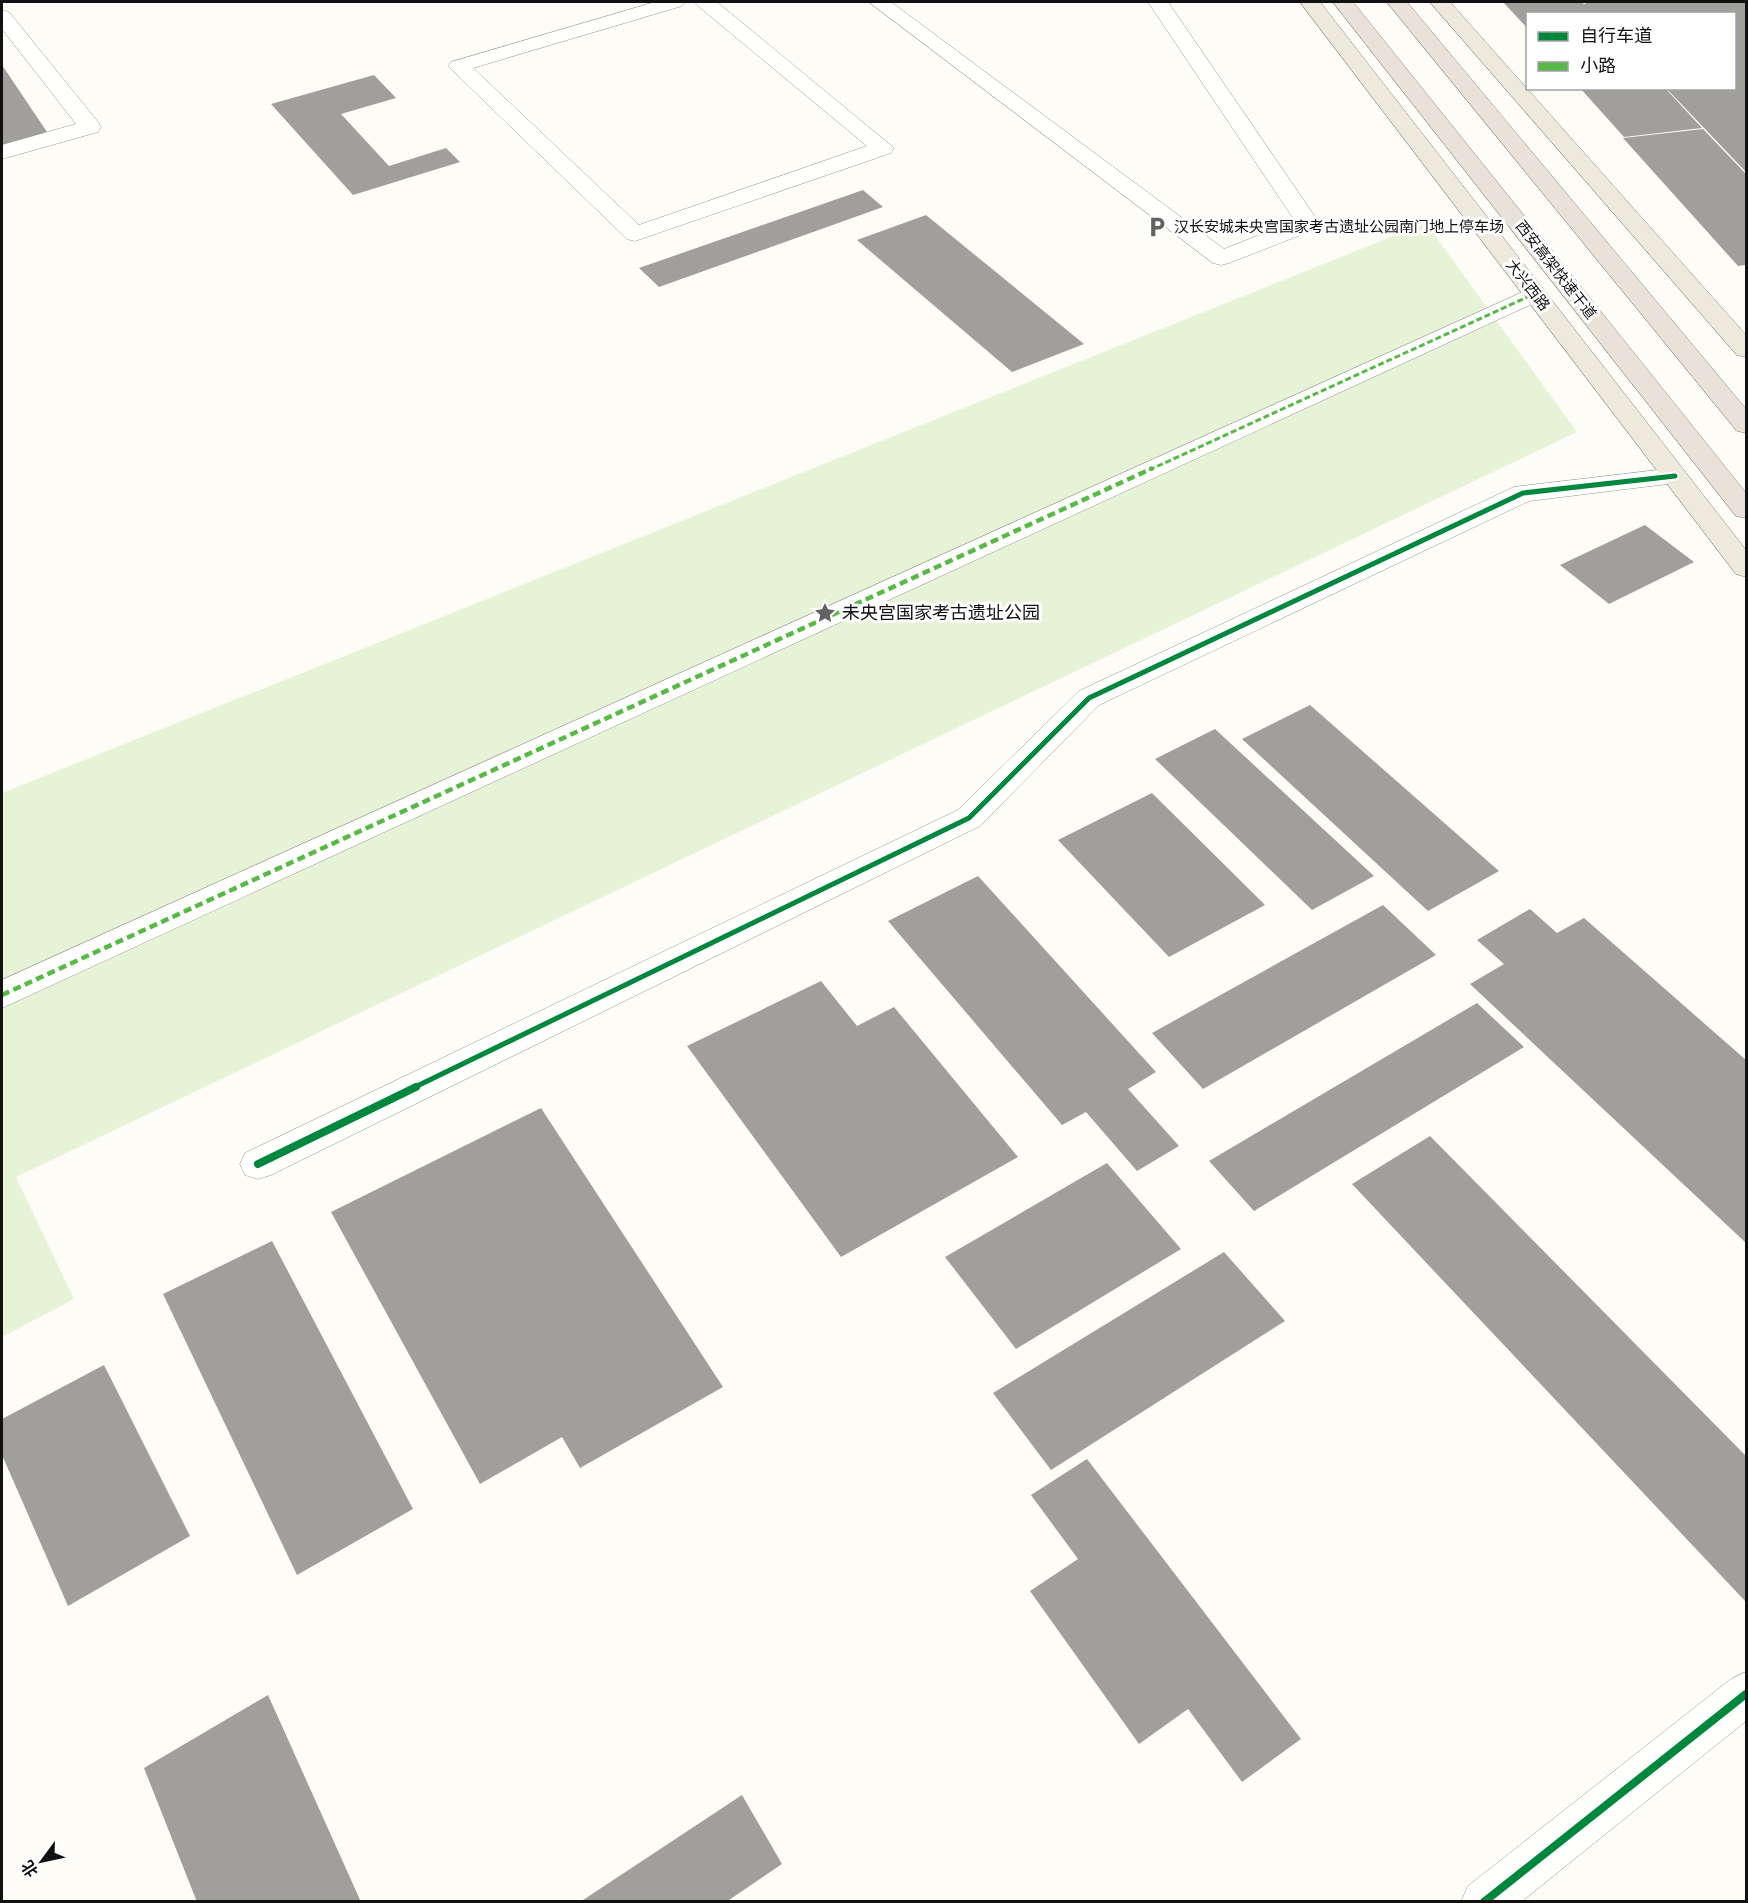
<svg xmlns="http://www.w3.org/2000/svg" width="1748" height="1903" font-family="Literata,'Noto Sans SC',serif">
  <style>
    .green { fill: #e7f3d7 }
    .building { fill: #a19f9c }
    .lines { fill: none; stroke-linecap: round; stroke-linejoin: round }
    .minor-casing { stroke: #979795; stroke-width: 1 }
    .major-casing { stroke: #858482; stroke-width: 1 }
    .highway-casing { stroke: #858482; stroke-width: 1 }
    .minor { fill: #fffffe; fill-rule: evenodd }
    .major { fill: #ede9dc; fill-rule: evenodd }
    .highway { fill: #eae1d8; fill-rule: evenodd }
    .quiet-far1 { stroke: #58b947; stroke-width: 3; stroke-dasharray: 6 3; stroke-linecap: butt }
    .quiet { stroke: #58b947; stroke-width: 4.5; stroke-dasharray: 8 4.5; stroke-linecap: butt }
    .cycleway-far1-casing { stroke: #fff; stroke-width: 9 }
    .cycleway-casing { stroke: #fff; stroke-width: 11 }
    .cycleway-far1 { stroke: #00873e; stroke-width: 5 }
    .cycleway { stroke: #00873e; stroke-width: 8 }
    .labels { text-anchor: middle; stroke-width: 6; stroke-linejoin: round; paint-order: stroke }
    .far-poi-label { font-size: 15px; fill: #111; stroke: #fff; text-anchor: start }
    .far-street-label { font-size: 15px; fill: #111; stroke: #fff }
    .poi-label { font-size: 18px; fill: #111; stroke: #fff; text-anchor: start }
  </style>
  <rect width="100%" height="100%" fill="#fdfcf7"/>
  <path class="green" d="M 1426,223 L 1577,432 L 16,1177 L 74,1299 L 2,1337 L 2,793 Z"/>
  <g class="building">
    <path d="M 1503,2 L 1581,2 L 1584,4 L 1586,4 L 1583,2 L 1746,2 L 1746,172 L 1666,88 L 1734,88 L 1734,14 L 1528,14 L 1528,29 Z"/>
    <path d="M 2,65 L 47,132 L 2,145 Z"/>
    <path d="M 374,75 L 396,98 L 341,114 L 389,166 L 446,148 L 460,162 L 353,195 L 271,104 Z"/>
    <path d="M 1580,88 L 1665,88 L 1702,128 L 1624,137 Z"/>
    <path d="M 1703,129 L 1746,174 L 1746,265 L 1738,266 L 1623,138 Z"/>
    <path d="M 863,190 L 883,207 L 659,287 L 639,268 Z"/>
    <path d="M 926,215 L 1084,344 L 1012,372 L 857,240 Z"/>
    <path d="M 1645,525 L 1694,562 L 1609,604 L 1560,565 Z"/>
    <path d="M 1310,705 L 1499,871 L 1428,911 L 1242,739 Z"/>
    <path d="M 1215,729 L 1374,876 L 1312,910 L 1155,759 Z"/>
    <path d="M 1152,793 L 1265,905 L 1169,957 L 1058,840 Z"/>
    <path d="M 978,876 L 1156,1072 L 1128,1089 L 1179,1146 L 1137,1171 L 1086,1112 L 1062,1125 L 888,921 Z"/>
    <path d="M 1383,905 L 1436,955 L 1203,1089 L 1152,1033 Z"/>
    <path d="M 1530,909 L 1557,933 L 1584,918 L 1746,1060 L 1746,1243 L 1470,984 L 1504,964 L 1477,940 Z"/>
    <path d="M 821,981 L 857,1026 L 894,1007 L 1018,1157 L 841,1257 L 687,1046 Z"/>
    <path d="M 1477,1003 L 1524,1047 L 1254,1211 L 1209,1161 Z"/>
    <path d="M 541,1108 L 723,1387 L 580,1468 L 562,1437 L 480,1484 L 331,1212 Z"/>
    <path d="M 1430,1136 L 1746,1456 L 1746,1602 L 1352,1184 Z"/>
    <path d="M 1107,1163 L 1181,1249 L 1016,1349 L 945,1257 Z"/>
    <path d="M 272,1241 L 413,1509 L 297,1575 L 163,1294 Z"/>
    <path d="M 1224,1252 L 1285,1321 L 1051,1470 L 993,1393 Z"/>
    <path d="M 104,1365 L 190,1536 L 68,1606 L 2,1455 L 2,1419 Z"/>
    <path d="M 1087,1459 L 1301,1739 L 1242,1782 L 1188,1709 L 1139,1744 L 1030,1591 L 1078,1559 L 1031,1495 Z"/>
    <path d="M 268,1695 L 361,1902 L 197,1902 L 144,1768 Z"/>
    <path d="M 742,1795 L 782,1864 L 726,1902 L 580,1902 Z"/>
  </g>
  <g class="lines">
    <defs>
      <g id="minor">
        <path d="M 655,2 L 685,2 L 682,6 L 473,68 L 639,225 L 867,146 L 698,6 L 695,2 L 717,2 L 894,148 L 891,153 L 635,241 L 627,239 L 448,66 L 451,62 Z"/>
        <path d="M 869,2 L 891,2 L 1224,249 L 1295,221 L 1148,2 L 1168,2 L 1320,224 L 1316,229 L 1229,263 L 1221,265 L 1213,263 Z"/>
        <path d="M 2,10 L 9,12 L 98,122 L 101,127 L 98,132 L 2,159 L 2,145 L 76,124 L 2,29 Z"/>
        <path d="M 1534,287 L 1543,289 L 1546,294 L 1543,299 L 2,1008 L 2,980 Z"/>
        <path d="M 1675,468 L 1684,470 L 1688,476 L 1684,482 L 1529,501 L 1099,705 L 980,826 L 271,1175 L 258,1179 L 245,1175 L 240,1164 L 245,1153 L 958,810 L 1079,691 L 1514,487 Z"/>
        <path d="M 1746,1672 L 1746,1721 L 1521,1902 L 1461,1902 L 1468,1886 L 1731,1679 Z"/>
      </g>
      <g id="major">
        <path d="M 1300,2 L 1320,2 L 1746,550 L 1746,577 L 1736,574 Z"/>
        <path d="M 1430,2 L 1450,2 L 1746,335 L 1746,357 L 1737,355 Z"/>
      </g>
      <g id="highway">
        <path d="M 1333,2 L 1353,2 L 1746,493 L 1746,518 L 1736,516 Z"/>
        <path d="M 1387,2 L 1407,2 L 1746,409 L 1746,433 L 1737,431 Z"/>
      </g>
    </defs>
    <use href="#minor" class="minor-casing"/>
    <use href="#major" class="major-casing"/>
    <use href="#highway" class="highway-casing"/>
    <use href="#minor" class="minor"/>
    <use href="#major" class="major"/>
    <use href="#highway" class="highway"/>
    <path class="quiet-far1" d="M 1149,470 L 1534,294"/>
    <path class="quiet" d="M 2,995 L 1153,468"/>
    <defs>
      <path id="cycleway-far1" d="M 413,1088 L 969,818 L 1089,698 L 1523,493 L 1675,476"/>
      <g id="cycleway">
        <path d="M 258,1164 L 416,1087"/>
        <path d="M 1484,1902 L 1746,1694"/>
      </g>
    </defs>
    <use href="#cycleway-far1" class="cycleway-far1-casing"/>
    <use href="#cycleway" class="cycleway-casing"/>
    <use href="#cycleway-far1" class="cycleway-far1"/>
    <use href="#cycleway" class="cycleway"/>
  </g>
  <defs>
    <symbol id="parking-bare" viewBox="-9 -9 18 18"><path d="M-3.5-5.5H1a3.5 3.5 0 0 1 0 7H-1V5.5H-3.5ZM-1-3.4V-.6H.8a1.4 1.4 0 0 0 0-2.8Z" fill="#646362" stroke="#fff" stroke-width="2.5" paint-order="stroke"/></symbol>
    <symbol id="sight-bare" viewBox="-9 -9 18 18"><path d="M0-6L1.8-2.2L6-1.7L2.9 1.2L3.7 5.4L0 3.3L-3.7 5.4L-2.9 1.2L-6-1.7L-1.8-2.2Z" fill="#646362" stroke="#fff" stroke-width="2.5" paint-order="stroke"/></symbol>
  </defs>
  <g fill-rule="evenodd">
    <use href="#parking-bare" x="1142" y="212" width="30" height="30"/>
    <use href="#sight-bare" x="810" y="598" width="30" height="30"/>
  </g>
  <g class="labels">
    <g class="far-poi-label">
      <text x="1174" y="232">汉长安城未央宫国家考古遗址公园南门地上停车场</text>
    </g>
    <g class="far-street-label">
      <text transform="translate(1556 270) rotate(52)" y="5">西安高架快速干道</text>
      <text transform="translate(1528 285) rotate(52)" y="5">大兴西路</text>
    </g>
    <g class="poi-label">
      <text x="842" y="619">未央宫国家考古遗址公园</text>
    </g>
  </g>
  <rect width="1748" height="1903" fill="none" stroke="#111111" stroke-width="6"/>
  <rect x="1526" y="12" width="210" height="78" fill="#ffffff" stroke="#a0a0a0" stroke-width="1.5"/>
  <rect x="1538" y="32" width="30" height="9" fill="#00873e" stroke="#a0a0a0" stroke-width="1.5"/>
  <text x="1580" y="42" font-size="18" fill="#111111">自行车道</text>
  <rect x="1538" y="62" width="30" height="9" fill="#58b947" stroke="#a0a0a0" stroke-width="1.5"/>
  <text x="1580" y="72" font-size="18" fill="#111111">小路</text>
  <g transform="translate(42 1861) rotate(237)" stroke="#ffffff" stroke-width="4.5" paint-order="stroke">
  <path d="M0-4.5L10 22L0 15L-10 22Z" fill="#111111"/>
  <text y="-9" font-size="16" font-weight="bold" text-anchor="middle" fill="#111111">北</text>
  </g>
</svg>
